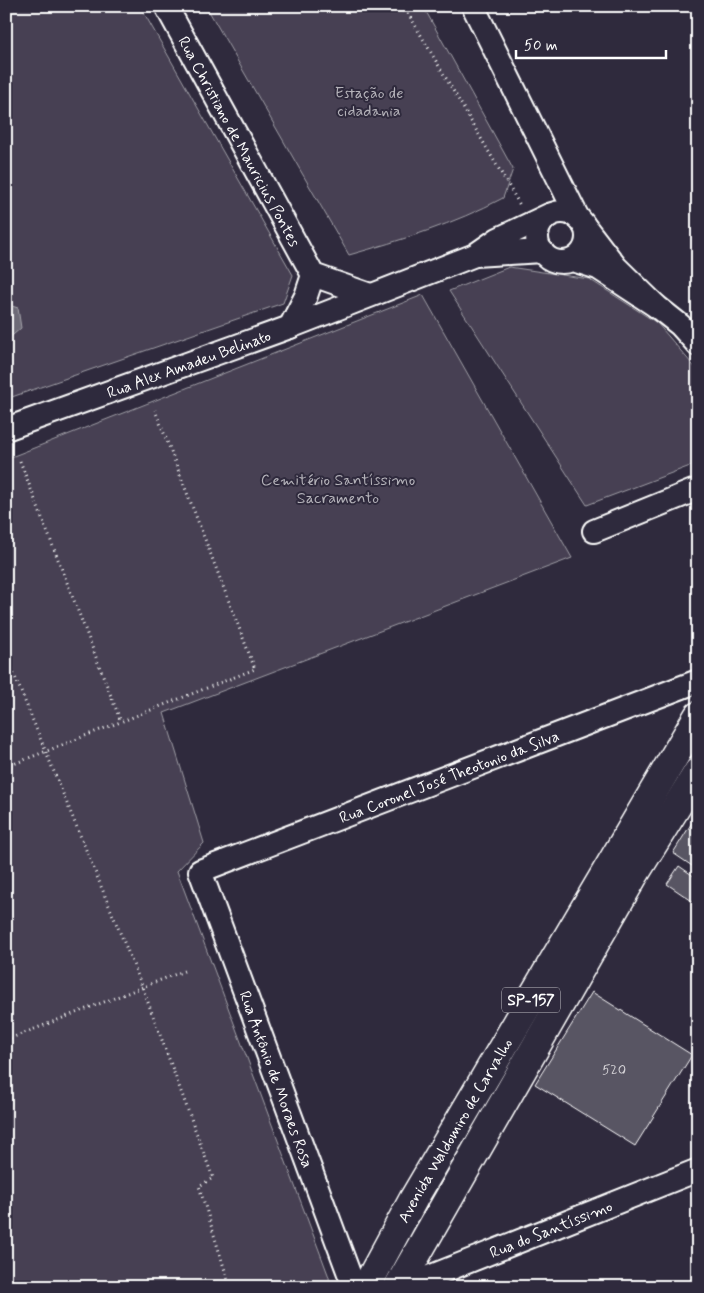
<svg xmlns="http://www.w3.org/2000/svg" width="704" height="1293" font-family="Mynerve,sans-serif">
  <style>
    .green { fill: #464152; stroke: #a2a0a8 }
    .water { fill: #6d6a77; stroke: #a7a6ad }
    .building { fill: #595564; stroke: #fff }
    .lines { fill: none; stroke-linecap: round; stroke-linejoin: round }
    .minor-casing { stroke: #fff; stroke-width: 26 }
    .major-casing { stroke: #fff; stroke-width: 31 }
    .path { stroke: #fff; stroke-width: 3; stroke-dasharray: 1 4; stroke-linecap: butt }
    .minor { stroke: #2f2a3d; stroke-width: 22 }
    .major { stroke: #2f2a3d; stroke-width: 28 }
    .labels { text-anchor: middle; stroke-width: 4; stroke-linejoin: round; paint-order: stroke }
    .number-label { font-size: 14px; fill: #d6d4d8 }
    .shield { fill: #2f2a3d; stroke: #c1bfc5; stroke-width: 1 }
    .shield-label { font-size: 15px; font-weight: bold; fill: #fff }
    .park-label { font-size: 16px; fill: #b5b3ba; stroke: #2f2a3d }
    .street-label { font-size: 16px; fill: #fff; stroke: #2f2a3d }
  </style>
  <rect width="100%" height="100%" fill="#2f2a3d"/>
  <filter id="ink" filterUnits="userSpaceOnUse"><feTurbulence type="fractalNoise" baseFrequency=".02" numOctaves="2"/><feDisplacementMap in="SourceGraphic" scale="10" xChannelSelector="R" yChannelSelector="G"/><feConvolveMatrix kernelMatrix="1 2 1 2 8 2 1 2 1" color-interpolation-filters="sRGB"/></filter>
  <g filter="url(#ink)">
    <g class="green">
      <path d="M 6,6 L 140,6 L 293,275 L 283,303 L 6,399 Z"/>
      <path d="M 206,6 L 423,6 L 513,169 L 503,198 C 454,224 402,240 349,255 Z"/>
      <path d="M 509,267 L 589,279 L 657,323 L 698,371 L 698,463 L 587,505 L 449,291 Z"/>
      <path d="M 423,295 L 572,558 L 164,713 L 204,843 L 177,871 L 329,1277 L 330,1287 L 6,1287 L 6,459 Z"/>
    </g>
    <path class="water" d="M 6,304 L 18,308 L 21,328 L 6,341 Z"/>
    <g class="building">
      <path d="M 698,813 L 698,870 L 673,853 Z"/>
      <path d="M 679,866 L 698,879 L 698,905 L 667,884 Z"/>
      <path d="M 592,992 L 692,1055 L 635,1146 L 535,1084 Z"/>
    </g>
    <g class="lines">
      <defs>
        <g id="minor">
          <path id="s1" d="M 166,6 L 313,275 L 370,295"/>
          <path d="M 473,6 L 578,218"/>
          <circle cx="562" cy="237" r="25"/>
          <path d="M 542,251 L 475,255 L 498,239 L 549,215"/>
          <path d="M 573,260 L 598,268 L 656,306 L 616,267 L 583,224"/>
          <path d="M 656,306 L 680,325 L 698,345"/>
          <path d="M 290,327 L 306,296 L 313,275"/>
          <path id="s2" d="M 6,429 L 290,327 L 475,255"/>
          <path d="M 594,531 L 698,489"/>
          <path id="s3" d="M 354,1287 L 200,871 L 698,681"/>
          <path id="s4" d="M 404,1287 L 698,1170"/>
        </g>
        <g id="major">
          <path id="s5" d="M 366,1287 L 414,1198 L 698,716"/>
          <path d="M 398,1287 L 634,875 L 698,772"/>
        </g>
      </defs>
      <use href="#minor" class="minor-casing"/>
      <use href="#major" class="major-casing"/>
      <g class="path">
        <path d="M 394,6 L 399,10 L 408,13 L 418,6"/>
        <path d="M 408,13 L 521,207"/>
        <path d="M 20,461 L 121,722"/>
        <path d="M 6,655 L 142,986 L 213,1178 L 199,1186 L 230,1287"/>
        <path d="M 6,767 L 255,669 L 155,410"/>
        <path d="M 6,1040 L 184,971"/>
      </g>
      <use href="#minor" class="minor"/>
      <use href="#major" class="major"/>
    </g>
  </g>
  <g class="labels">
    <g class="number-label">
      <text x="614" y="1074">520</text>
    </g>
    <rect class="shield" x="502" y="987.5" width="58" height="25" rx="4"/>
    <g class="shield-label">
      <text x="531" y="1005">SP-157</text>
    </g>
    <g class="park-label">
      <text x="369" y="98">Estação de<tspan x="369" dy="18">cidadania</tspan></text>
      <text x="338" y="485">Cemitério Santíssimo<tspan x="338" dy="18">Sacramento</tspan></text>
    </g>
    <g class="street-label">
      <text dy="6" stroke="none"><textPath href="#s1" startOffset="154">Rua Christiano de Mauricius Pontes</textPath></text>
      <text dy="6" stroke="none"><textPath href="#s2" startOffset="194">Rua Alex Amadeu Belinato</textPath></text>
      <text dy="6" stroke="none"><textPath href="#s3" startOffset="710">Rua Coronel José Theotonio da Silva</textPath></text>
      <text transform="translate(277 1079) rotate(70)" y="6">Rua Antônio de Moraes Rosa</text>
      <text dy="6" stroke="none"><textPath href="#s5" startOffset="180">Avenida Waldomiro de Carvalho</textPath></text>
      <text dy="6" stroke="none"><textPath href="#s4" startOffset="158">Rua do Santíssimo</textPath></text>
    </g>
  </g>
  <rect width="704" height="1293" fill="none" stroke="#2f2a3d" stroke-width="25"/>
  <rect x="12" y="12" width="679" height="1268" fill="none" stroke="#fff" stroke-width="2" filter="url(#ink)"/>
  <path d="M516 50v8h150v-8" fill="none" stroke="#ffffff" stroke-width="2.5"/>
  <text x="524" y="50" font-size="15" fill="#ffffff" stroke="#2f2a3d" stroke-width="4" paint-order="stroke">50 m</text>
</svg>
